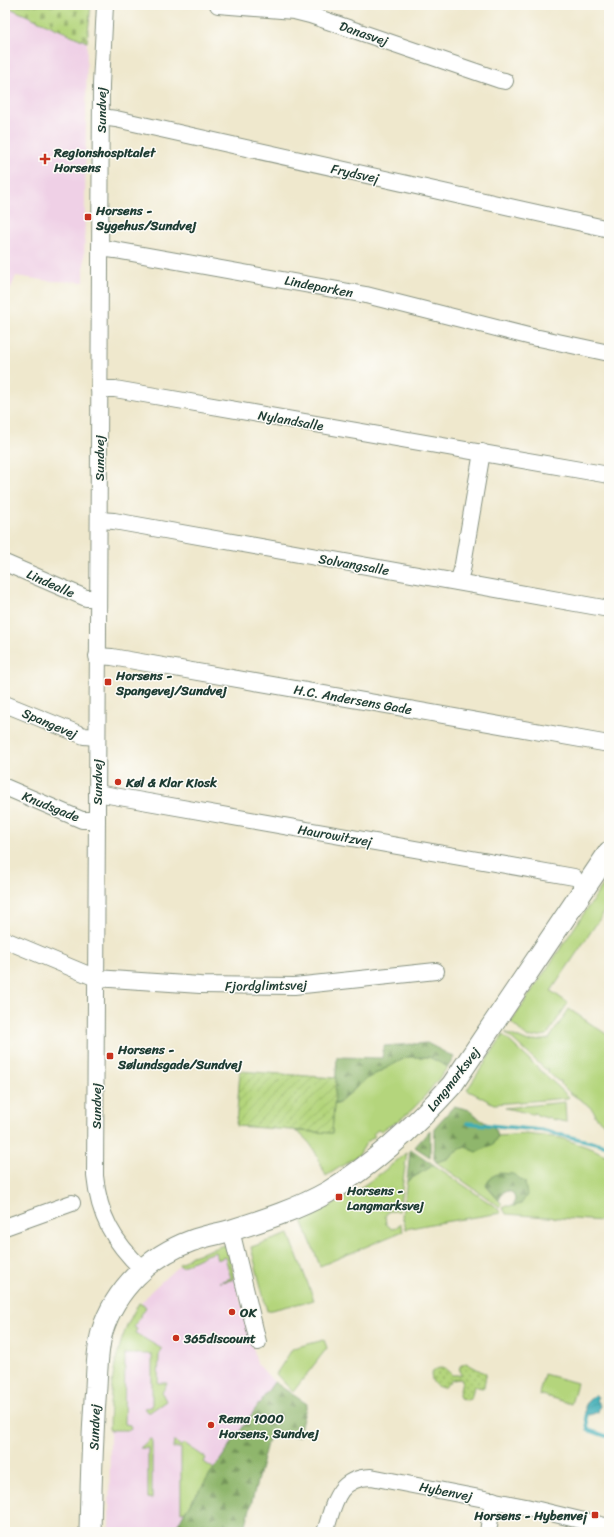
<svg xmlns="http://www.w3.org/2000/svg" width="614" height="1537" font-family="Sriracha,sans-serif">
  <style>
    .built { fill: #efd0e6 }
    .grass { fill: #b4d57c; stroke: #6a8958 }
    .forest { fill: url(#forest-firs); stroke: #577a50 }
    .cemetery { fill: url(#cemetery-stones); stroke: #6a8958 }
    .park { fill: url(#park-dots); stroke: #6a8958 }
    .garden { fill: url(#garden-furrows); stroke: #6a8958 }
    .water { fill: url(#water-waves); stroke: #2e7575 }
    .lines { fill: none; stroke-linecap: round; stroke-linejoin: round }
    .stream { stroke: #3cadb6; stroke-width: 3.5 }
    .minor-casing { stroke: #879280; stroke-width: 18 }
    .major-casing { stroke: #879280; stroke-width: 23 }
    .minor { stroke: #fff; stroke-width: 16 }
    .major { stroke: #fff; stroke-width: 21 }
    .poi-dot { fill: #c8321e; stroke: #fdfcf7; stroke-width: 1.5 }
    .labels { text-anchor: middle; stroke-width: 3; stroke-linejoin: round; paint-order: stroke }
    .street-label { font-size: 13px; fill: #1f3d34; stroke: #fdfcf7 }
    .poi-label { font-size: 13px; font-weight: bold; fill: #1f3d34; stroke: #fdfcf7; text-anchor: start }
  </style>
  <defs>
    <pattern id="forest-firs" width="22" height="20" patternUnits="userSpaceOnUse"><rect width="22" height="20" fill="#8fb66c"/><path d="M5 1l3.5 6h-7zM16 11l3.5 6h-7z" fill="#74955a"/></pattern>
    <pattern id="cemetery-stones" width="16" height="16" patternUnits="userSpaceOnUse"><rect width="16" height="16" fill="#b4d57c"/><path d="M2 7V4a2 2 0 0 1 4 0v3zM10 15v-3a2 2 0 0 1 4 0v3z" fill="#92ae66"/></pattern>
    <pattern id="park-dots" width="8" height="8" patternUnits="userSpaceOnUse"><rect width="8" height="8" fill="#b4d57c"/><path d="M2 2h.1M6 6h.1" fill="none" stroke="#92ae66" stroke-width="1.8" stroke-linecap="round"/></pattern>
    <pattern id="garden-furrows" width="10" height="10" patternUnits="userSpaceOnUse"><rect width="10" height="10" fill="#b4d57c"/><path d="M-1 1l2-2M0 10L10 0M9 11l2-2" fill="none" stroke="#92ae66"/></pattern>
    <pattern id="water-waves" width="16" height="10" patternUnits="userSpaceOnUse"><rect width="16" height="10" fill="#3cadb6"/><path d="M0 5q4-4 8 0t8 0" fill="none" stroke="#328e95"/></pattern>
  </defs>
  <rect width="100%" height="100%" fill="#fdfcf7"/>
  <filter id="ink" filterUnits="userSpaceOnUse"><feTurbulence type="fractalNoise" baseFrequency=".025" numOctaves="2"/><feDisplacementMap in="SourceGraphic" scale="8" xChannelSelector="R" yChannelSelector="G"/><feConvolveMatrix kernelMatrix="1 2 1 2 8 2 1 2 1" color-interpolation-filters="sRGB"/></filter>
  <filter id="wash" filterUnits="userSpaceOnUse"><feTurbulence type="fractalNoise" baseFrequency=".012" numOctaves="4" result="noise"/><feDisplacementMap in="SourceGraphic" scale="16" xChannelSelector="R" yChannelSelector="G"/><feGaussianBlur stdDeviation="0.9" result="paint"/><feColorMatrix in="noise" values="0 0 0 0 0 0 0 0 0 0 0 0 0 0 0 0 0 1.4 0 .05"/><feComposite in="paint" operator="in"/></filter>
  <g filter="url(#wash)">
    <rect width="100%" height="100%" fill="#efe8cd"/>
    <g class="built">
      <path d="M 5,6 L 87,42 L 84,282 L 49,281 L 16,276 L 5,302 Z"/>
      <path d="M 220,1248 L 228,1252 L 257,1363 L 274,1382 L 185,1511 L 174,1532 L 109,1532 L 110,1424 L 112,1390 L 139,1307 L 150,1292 L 175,1269 L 182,1264 Z"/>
    </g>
    <g class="grass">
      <path d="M 609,876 L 609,905 L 551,991 L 568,1003 L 547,1035 L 528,1038 L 511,1022 Z"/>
      <path d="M 569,1009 L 609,1036 L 609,1128 L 595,1116 L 595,1113 C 590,1106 583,1101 576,1097 C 570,1094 565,1088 561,1084 L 561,1081 L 558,1081 L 548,1072 L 548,1069 L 545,1069 L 505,1032 L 528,1042 L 549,1039 Z"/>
      <path d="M 503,1035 L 569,1097 L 568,1098 L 494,1104 L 467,1090 Z"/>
      <path d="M 407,1057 L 429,1057 L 448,1067 C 434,1084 420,1105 402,1118 C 396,1123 388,1126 381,1131 L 379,1129 L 373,1134 L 375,1136 L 366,1143 L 359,1155 L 326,1176 C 317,1157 314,1142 295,1131 L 332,1133 L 334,1104 L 338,1104 L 366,1079 Z"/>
      <path d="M 565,1102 L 566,1122 L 551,1119 L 549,1117 L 547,1118 L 537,1115 L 535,1113 L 532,1114 L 505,1108 Z"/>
      <path d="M 526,1134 L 561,1138 L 593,1149 L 609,1157 L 609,1191 L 605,1197 L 605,1207 L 609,1209 L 609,1223 L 602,1221 L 506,1214 L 503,1208 L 504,1206 L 513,1206 L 521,1204 L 525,1182 L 486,1186 L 502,1204 L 500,1207 L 436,1162 L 447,1159 L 456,1151 L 465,1147 L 492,1145 L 498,1136 Z"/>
      <path d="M 407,1152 L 399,1211 L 389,1211 L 385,1216 L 386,1224 L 392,1229 L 397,1227 L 400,1223 L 403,1231 L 320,1266 L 302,1220 C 340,1203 375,1180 407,1152 Z"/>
      <path d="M 434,1165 L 497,1208 L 501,1213 L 431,1224 L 406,1229 L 402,1215 L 407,1181 Z"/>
      <path d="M 289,1234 L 314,1300 L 267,1311 L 251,1247 Z"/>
      <path d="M 224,1245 L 227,1246 L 234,1277 L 232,1280 L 219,1282 L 231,1278 L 225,1257 L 217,1260 L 215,1252 L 206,1255 L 181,1267 L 179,1264 L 192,1256 Z"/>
      <path d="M 139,1303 L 146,1307 L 134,1327 L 137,1329 L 135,1333 L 162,1349 L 159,1355 L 158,1383 L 167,1383 L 162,1393 L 166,1401 L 150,1412 L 147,1412 L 144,1408 L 152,1407 L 152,1354 L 125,1354 L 124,1424 L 130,1425 L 131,1429 L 130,1430 L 111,1430 L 109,1429 C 110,1384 115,1342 139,1303 Z"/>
      <path d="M 324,1340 L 327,1348 L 293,1392 L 276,1374 L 293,1348 Z"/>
      <path d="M 544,1374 L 577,1383 L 571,1404 L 539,1394 Z"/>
      <path d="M 150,1439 L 152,1439 L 152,1499 L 148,1498 L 148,1448 L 140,1448 Z"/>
      <path d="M 174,1441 L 181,1446 L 184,1443 L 206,1458 L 204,1462 L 214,1469 L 185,1511 L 181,1512 L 181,1448 L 173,1448 Z"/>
    </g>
    <g class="forest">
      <path d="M 427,1043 L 454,1057 L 448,1067 L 429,1057 L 407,1057 L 366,1079 L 337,1104 L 334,1104 L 337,1057 L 382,1058 L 384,1046 Z"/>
      <path d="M 454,1106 L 470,1110 L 481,1120 L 495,1128 L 498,1136 L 492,1145 L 477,1152 L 465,1147 L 456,1151 L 447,1159 L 436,1162 L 434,1158 L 435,1127 Z"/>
      <path d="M 430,1130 L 430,1157 L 415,1147 Z"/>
      <path d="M 412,1150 L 434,1165 L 407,1181 L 410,1151 Z"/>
      <path d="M 499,1173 L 513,1174 L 525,1182 L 527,1195 L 521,1204 L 513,1206 L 515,1199 L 513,1193 L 508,1191 L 503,1192 L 499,1200 L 486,1185 L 491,1177 Z"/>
      <path d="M 274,1382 L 307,1404 L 298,1437 L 276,1432 L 268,1439 L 244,1532 L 174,1532 L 185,1511 Z"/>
    </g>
    <path class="cemetery" d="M 5,5 L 91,5 L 87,42 L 5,6 Z"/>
    <path class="park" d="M 466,1363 L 486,1374 L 484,1387 L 482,1388 L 474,1386 L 471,1399 L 466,1400 L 460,1398 L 459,1394 L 462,1381 L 461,1379 L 452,1380 L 443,1388 C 434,1386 432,1383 431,1374 C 438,1365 445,1367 452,1375 L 459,1375 L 461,1374 L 459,1371 L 460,1366 Z"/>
    <path class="garden" d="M 240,1071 L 336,1078 L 332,1133 L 236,1126 Z"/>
    <path class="water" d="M 595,1394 L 598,1397 L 596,1400 L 600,1405 L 598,1412 L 590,1415 L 585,1414 L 585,1404 Z"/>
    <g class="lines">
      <g class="stream">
        <path d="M 467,1123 L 540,1130 L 609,1146"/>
        <path d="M 586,1414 L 588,1430 L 609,1437"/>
      </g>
    </g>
  </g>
  <g filter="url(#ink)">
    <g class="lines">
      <defs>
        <g id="minor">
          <path d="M 105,5 L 101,84 L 95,1176 C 99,1216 113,1241 142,1269"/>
          <path d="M 218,5 L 294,11 L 310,15 L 500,80 L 505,81"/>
          <path d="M 101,117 L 116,119 L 609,229"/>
          <path d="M 100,248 L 115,250 L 366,295 L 536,338"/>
          <path d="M 539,338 L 609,353"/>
          <path d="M 99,389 L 115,389 L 609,475"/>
          <path d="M 99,520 L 114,521 L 609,609"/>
          <path d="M 5,563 L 86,598 L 98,598"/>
          <path d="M 458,582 L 462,570 L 482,452"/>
          <path d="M 97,656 L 112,657 L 609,744"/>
          <path d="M 5,704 L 84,736 L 97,737"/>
          <path d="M 5,787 L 82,820 L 97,820"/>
          <path d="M 97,793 L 574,877"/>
          <path d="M 5,940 L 96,978 L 200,985 L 294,986 L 436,971"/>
          <path d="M 5,1227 L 72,1203"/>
          <path d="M 231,1230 L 258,1342"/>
          <path d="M 325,1532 C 334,1505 336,1478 371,1477 L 526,1507 L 609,1527"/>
          <path d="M 488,1532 L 493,1500"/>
        </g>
        <path id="major" d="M 90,1532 C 91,1484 92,1435 96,1387 C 97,1369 97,1350 102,1332 C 115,1289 150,1256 191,1241 C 204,1236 218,1234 232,1230 C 264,1220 298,1209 328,1192 C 375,1163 415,1126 452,1085 L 609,852"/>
      </defs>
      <use href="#minor" class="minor-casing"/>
      <use href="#major" class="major-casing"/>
      <use href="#minor" class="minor"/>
      <use href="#major" class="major"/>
    </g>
  </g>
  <g class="poi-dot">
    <path d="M43 153h4v4h4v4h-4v4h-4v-4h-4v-4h4z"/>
    <rect x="84" y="213" width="8" height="8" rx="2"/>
    <rect x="104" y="678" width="8" height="8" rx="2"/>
    <circle cx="118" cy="782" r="4"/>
    <rect x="106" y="1052" width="8" height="8" rx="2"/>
    <rect x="335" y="1193" width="8" height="8" rx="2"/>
    <circle cx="232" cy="1312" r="4"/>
    <circle cx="176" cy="1338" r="4"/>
    <circle cx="211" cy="1425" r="4"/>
    <rect x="591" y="1511" width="8" height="8" rx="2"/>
  </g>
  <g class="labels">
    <g class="street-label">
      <text transform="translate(364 33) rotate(19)" y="5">Danasvej</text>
      <text transform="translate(101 110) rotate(-90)" y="5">Sundvej</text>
      <text transform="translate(355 173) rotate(12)" y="5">Frydsvej</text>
      <text transform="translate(319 286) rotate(11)" y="5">Lindeparken</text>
      <text transform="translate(291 420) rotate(10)" y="5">Nylandsalle</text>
      <text transform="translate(99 458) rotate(-90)" y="5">Sundvej</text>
      <text transform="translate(354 564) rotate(10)" y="5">Solvangsalle</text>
      <text transform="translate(51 583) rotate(24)" y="5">Lindealle</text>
      <text transform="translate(353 699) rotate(10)" y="5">H.C. Andersens Gade</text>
      <text transform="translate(50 723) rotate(23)" y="5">Spangevej</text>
      <text transform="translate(97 782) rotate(-90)" y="5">Sundvej</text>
      <text transform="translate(51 806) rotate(22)" y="5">Knudsgade</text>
      <text transform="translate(335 835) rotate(10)" y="5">Haurowitzvej</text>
      <text transform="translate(266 985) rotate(-1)" y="5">Fjordglimtsvej</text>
      <text transform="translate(453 1079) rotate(-52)" y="5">Langmarksvej</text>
      <text transform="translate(96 1106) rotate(-90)" y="5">Sundvej</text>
      <text transform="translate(94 1427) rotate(-88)" y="5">Sundvej</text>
      <text transform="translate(446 1491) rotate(11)" y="5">Hybenvej</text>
    </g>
    <g class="poi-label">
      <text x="54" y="157">Regionshospitalet<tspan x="54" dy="15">Horsens</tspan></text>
      <text x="96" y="215">Horsens -<tspan x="96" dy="15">Sygehus/Sundvej</tspan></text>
      <text x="116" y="680">Horsens -<tspan x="116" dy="15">Spangevej/Sundvej</tspan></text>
      <text x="126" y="787">Køl &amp; Klar Kiosk</text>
      <text x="118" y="1054">Horsens -<tspan x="118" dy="15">Sølundsgade/Sundvej</tspan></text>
      <text x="347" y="1195">Horsens -<tspan x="347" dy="15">Langmarksvej</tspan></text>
      <text x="240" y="1317">OK</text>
      <text x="184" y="1343">365discount</text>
      <text x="219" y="1423">Rema 1000<tspan x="219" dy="15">Horsens, Sundvej</tspan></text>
      <text x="587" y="1520" text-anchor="end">Horsens - Hybenvej</text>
    </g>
  </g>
  <rect width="614" height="1537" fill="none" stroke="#fdfcf7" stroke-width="20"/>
</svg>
